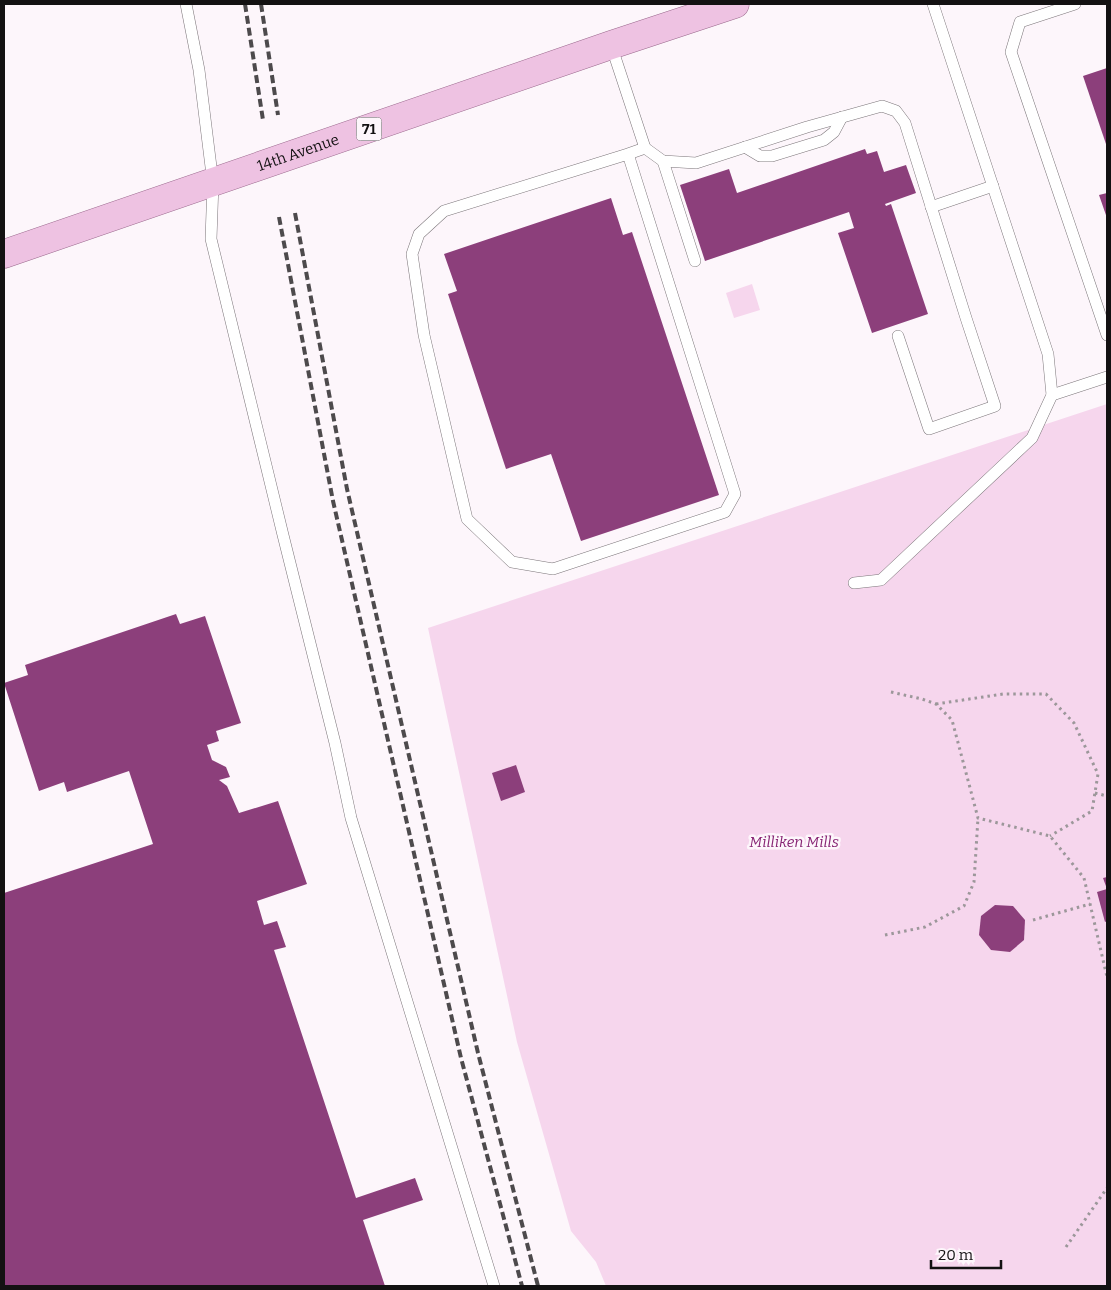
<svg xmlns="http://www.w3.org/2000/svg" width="1111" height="1290" font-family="Bitter,serif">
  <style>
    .green { fill: #f6d6ed }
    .building { fill: #8c3f7b }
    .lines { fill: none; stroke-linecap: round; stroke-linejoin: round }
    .lane-casing { stroke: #7c767a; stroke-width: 12 }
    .primary-casing { stroke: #9a698d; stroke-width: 29 }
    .path { stroke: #9c979a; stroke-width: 3; stroke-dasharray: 2.5 4; stroke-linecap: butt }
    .lane { stroke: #fff; stroke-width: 11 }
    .primary { stroke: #eec2e2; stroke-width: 28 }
    .rail { stroke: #4d4a4c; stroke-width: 4; stroke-dasharray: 8 4; stroke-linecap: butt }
    .labels { text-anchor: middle; stroke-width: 5; stroke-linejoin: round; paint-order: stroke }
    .shield { fill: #fdf6fb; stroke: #595658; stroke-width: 1 }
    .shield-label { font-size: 14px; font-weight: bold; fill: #131112 }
    .street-label { font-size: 15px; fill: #131112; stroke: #fdf6fb }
    .park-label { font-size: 15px; font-style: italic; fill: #882675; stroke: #fdf6fb }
  </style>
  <rect width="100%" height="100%" fill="#fdf6fb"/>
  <g class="green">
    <path d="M 752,284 L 760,310 L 734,318 L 726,293 Z"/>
    <path d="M 1107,404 L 1107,1286 L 606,1286 L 596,1262 L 571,1231 L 517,1042 L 428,628 Z"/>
  </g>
  <g class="building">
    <path d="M 1107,68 L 1107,147 L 1083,76 Z"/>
    <path d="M 865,149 L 867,154 L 877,151 L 884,172 L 906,165 L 916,193 L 885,204 L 886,206 L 891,204 L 928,314 L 872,333 L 838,233 L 854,228 L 849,212 L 705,261 L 680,185 L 729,169 L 737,193 Z"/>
    <path d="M 1107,193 L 1107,218 L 1099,195 Z"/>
    <path d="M 611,198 L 623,235 L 632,232 L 719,495 L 581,541 L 551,454 L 506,469 L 448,294 L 457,291 L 444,254 Z"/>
    <path d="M 176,614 L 180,624 L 205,616 L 241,723 L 216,731 L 219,741 L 207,745 L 212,760 L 226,767 L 230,777 L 219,780 L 227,786 L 239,813 L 278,801 L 307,884 L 257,901 L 264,925 L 277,921 L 286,947 L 274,950 L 356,1198 L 415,1178 L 423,1200 L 363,1220 L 385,1286 L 4,1286 L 4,893 L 153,844 L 129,771 L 67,792 L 64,782 L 39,791 L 4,683 L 28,675 L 25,665 Z"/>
    <path d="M 516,765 L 525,792 L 501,801 L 492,773 Z"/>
    <path d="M 1107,877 L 1107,889 L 1103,878 Z"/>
    <path d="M 1107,889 L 1107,921 L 1105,922 L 1097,892 Z"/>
    <path d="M 995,905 L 1013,906 L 1025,920 L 1024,940 L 1010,952 L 991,950 L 979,935 L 981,916 Z"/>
  </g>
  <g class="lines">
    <defs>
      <g id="lane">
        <path d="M 186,4 L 199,70 L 213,183 L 211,239 L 283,535 L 335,743 L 351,818 L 494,1286"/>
        <path d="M 1075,4 L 1020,22 L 1011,52 L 1107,335"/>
        <path d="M 611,45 L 645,148 L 628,154 L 735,494 L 725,512 L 553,569 L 512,562 L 467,519 L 424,335 L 412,254 L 419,234 L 444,211 L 628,154"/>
        <path d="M 745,147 L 760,156 L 772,156 L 824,140 L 834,132 L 842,117"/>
        <path d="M 645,148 L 663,161 L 696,163 L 807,127 L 882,106 L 896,111 L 905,123 L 966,318 L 995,406 L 929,429 L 898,336"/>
        <path d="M 663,161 L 695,261"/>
        <path d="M 931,207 L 993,186"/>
        <path d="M 1052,395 L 1107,377"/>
        <path d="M 854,583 L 881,580 L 1032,438 L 1052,395 L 1048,354 L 933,4"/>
      </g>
      <g id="primary">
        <path id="s1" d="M 4,254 L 611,45 L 735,4"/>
      </g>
    </defs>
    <use href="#lane" class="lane-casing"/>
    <use href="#primary" class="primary-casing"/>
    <g class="path">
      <path d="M 891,692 L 922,699 L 936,704 L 952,720 L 978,818 L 1050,836 L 1084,878 L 1107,977"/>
      <path d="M 936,704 L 1003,694 L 1046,694 L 1074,723 L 1098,774 L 1092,811 L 1050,836"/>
      <path d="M 1095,793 L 1107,796"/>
      <path d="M 1033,920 L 1090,904"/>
      <path d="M 885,935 L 925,927 L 964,906 L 974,882 L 978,818"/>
      <path d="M 1066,1247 L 1107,1188"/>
    </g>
    <use href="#lane" class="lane"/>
    <use href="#primary" class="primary"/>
    <g class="rail">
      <path d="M 245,4 L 263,120"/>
      <path d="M 261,4 L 278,115"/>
      <path d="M 295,213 L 347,489 L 478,1053 L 538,1286"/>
      <path d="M 279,217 L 333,501 L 461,1058 L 522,1286"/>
    </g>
  </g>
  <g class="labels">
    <rect class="shield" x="356.5" y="117.5" width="25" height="23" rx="4"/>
    <g class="shield-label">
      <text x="369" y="134">71</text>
    </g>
    <g class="street-label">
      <text dy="5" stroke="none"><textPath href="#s1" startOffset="311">14th Avenue</textPath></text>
    </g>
    <g class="park-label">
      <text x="794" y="847">Milliken Mills</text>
    </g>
  </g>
  <rect width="1111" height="1290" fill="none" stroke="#131112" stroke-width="10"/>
  <path d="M931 1260v8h70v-8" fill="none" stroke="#131112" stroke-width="2.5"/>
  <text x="938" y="1260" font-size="15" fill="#131112" stroke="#fdf6fb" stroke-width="4" paint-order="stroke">20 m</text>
</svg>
